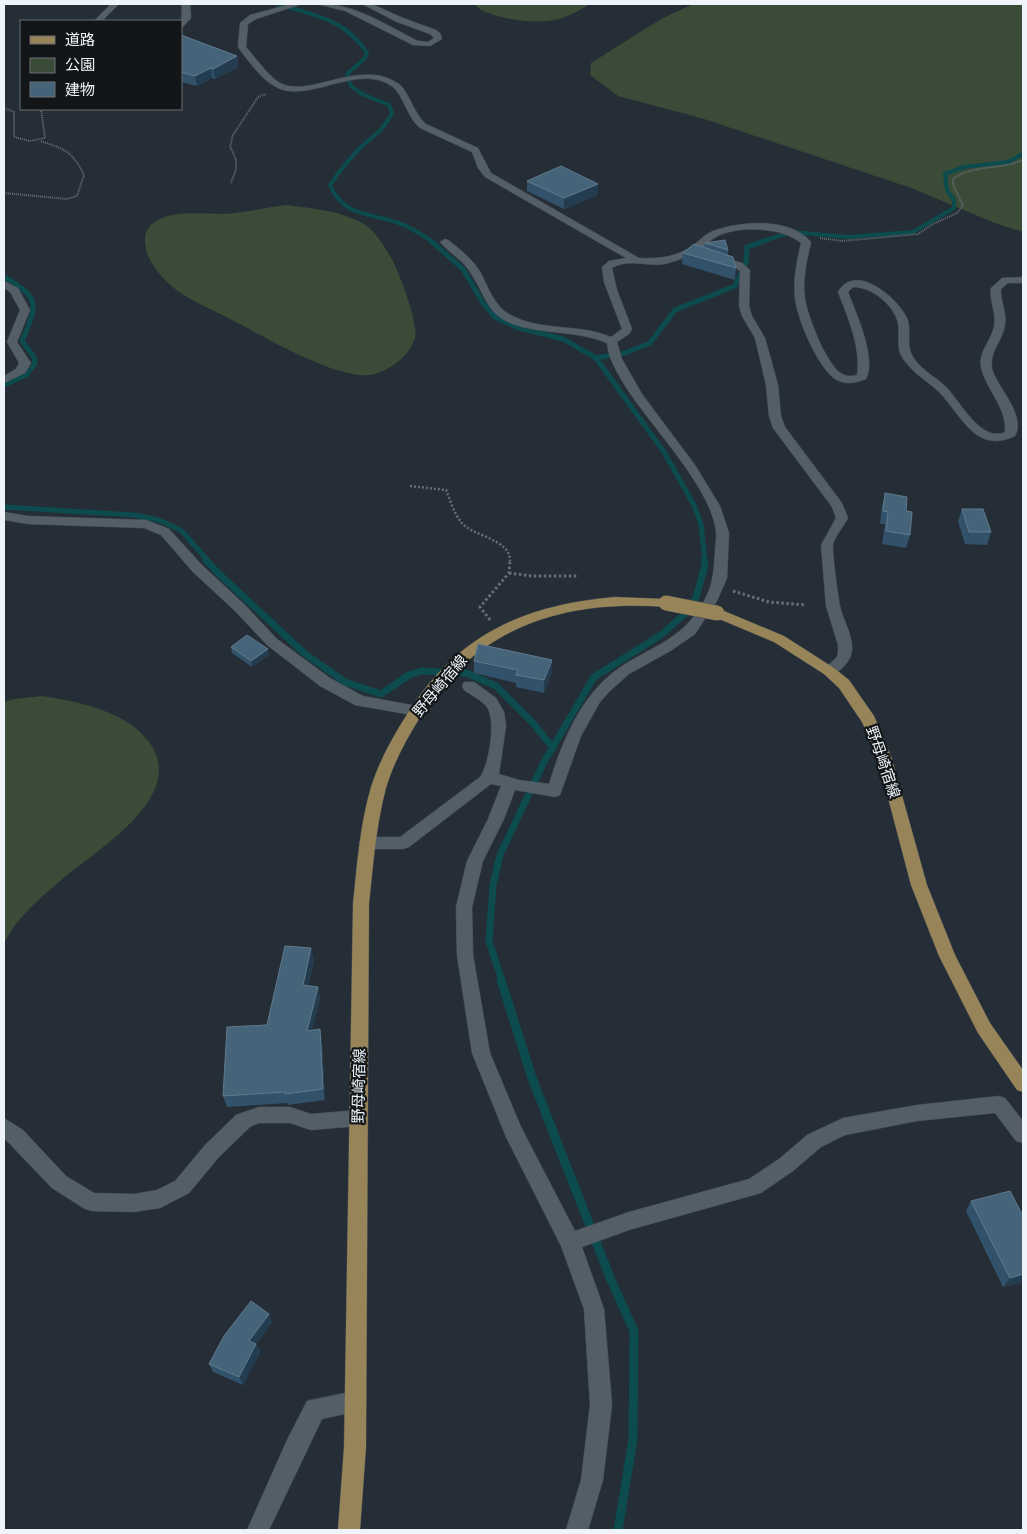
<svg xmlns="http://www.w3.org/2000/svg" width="1027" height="1534" font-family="Barlow,'Noto Sans JP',sans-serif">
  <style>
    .green { fill: #3a4b37 }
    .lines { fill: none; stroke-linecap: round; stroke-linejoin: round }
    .stream-far3 { stroke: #0c4b4e; stroke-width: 4 }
    .stream-far2 { stroke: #0c4b4e; stroke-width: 5 }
    .stream-far1 { stroke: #0c4b4e; stroke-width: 7 }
    .stream { stroke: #0c4b4e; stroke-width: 9 }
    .minor-casing { stroke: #434b52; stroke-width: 1 }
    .major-casing { stroke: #434b52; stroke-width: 1 }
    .path-far2 { stroke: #666f76; stroke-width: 2; stroke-dasharray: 1 1; stroke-linecap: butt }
    .path-far1 { stroke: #666f76; stroke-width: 2.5; stroke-dasharray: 2 2; stroke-linecap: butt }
    .path { stroke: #666f76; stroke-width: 3; stroke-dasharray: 2.5 2.5; stroke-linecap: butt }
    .minor { fill: #535e66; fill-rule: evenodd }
    .major { fill: #978458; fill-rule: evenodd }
    .major-bridge-casing { stroke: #434b52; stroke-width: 16; stroke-linecap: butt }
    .major-bridge { stroke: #978458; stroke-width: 15 }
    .wall { fill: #31526a }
    .shaded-wall { fill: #243c4f }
    .building { fill: #466479; stroke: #607a8d }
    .labels { text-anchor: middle; stroke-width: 4.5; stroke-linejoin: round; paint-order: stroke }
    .street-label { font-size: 15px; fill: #eef4f9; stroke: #121619 }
  </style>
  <rect width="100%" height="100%" fill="#252e36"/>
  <g class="green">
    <path d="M 474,4 L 591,4 C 579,10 568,17 555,20 C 536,24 486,19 474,4 Z"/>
    <path d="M 693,4 L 1023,4 L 1023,232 L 992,222 L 914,189 L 701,118 L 618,96 L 590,75 L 591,63 L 661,19 Z"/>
    <path d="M 287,205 C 312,208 341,211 364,224 C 375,231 383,244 390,256 C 398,268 419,325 415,338 C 410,356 388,372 370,375 C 335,379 266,338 234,321 C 212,309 184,299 166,281 C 155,270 146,257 145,242 C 144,232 150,223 160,219 C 183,209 210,216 235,213 C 252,211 269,207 287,205 Z"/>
    <path d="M 43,696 C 79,702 126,711 149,742 C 190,797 93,852 60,881 C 47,892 32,905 21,918 C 14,925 9,935 4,943 L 4,702 L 14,699 Z"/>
  </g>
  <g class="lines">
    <g class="stream-far3">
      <path d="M 277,4 C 312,14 347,20 367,53 L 364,59 L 347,74 L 351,86 L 362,94 L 389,105 L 392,113 C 385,129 372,137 360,148 C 349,159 339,172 330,185 C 343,217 371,213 399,223 C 411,227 422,235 433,242"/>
      <path d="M 761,242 L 791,232 L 848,237 L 913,232 L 954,208 L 954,200 L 947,190 L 945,174 L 964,167 L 1008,162 L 1023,154"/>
    </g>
    <g class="stream-far2">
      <path d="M 431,241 L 463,269 L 483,303 L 495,317 L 519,328 L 563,339 L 596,358 L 664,452 L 694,505 L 701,524 L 705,561"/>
      <path d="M 4,277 C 40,297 38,305 22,341 L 34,357 L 35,364 L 26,375 L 4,385"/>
      <path d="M 596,358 L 625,353 L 650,343 L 675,310 L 735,286 L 746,263 L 747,247 L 764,241"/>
      <path d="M 4,507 L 134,515 L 159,520 L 182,531 L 208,561"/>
    </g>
    <g class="stream-far1">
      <path d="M 206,560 L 217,572 L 304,653 L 345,682 L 381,694 L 409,675 L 421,671 L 466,673 L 496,686 L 533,723 L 553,748"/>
      <path d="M 502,981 L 489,941 L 493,885 L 500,855 L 544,762 L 594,677 L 661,635 L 687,612 L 696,598 L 705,565 L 704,560"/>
    </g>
    <path class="stream" d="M 501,980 L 532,1078 L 611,1280 L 634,1331 L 633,1439 L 618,1530"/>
    <defs>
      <g id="minor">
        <path d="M 111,4 L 119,4 L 102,21 L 94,21 Z"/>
        <path d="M 182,4 L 190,4 L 191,18 L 181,29 Z"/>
        <path d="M 291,4 L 302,4 L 256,19 L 248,24 L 246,47 C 255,57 265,72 277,81 C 305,102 359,56 399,84 C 408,90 414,114 426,124 L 478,148 L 491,173 L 639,258 C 659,259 677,257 694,245 C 700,240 705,234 713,231 C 740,221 790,217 811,242 C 807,260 802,280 805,299 C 808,317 825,360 839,372 C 845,376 850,377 857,375 C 861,347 848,318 838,292 C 855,262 897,297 907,318 C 912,330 906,344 912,355 C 919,369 935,376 946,387 C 960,401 981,443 1005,432 C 1007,407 986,390 981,367 C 978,352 991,341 994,327 C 997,314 989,301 991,288 L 1002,278 L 1023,277 L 1023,283 L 1008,283 L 1001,289 C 1000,301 1007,312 1005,324 C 1003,342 987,353 993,372 C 1000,390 1026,416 1015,436 C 975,455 962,415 938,391 C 926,380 911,372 902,357 C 896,347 900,335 898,323 C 894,305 872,287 853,287 L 848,292 C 856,313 877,358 866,379 C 857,382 849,385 839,381 C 820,374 796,317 795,297 C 793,279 797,261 801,243 C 782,227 738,225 716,237 C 710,240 706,246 701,249 C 690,256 677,261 665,264 C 648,267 628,258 612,268 L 617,290 L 632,329 L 629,334 L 617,342 L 622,359 L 642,394 L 695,465 L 720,506 L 729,533 L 727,578 L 717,601 L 695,634 L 672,650 L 629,674 L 610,691 L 600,702 L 581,736 L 560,795 L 555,797 L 515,790 L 504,819 L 483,861 L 472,907 L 473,955 L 490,1053 L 521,1127 L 575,1231 L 629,1212 L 749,1179 L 779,1159 L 807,1135 L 843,1118 L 917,1105 L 999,1096 L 1005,1098 L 1023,1121 L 1023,1143 L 1016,1141 L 995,1113 L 917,1121 L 845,1135 L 821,1147 L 793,1171 L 761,1193 L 629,1230 L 582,1247 L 604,1309 L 612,1405 L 603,1480 L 588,1530 L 566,1530 L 581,1480 L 590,1405 L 584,1309 L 561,1246 L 506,1137 L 472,1053 L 457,955 L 456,907 L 467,861 L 488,819 L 501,786 L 491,784 L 409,847 L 403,849 L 367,849 L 361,847 L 359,843 L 361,839 L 367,837 L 400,837 L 480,777 C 489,765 497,718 486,706 C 481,700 471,695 464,690 L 462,686 L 464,682 L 474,682 L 496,698 L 504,712 L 506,726 L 499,774 L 519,780 L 549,784 C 564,736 584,687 630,661 C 654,647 680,637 696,613 C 712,591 713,580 715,553 C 715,546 717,538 716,531 C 710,485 649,425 624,384 C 617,372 608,358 607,343 C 581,332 554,334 527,328 C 485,319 489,299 468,269 C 460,258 448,252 440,242 L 445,239 L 448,240 C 460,249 471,258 479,270 C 488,285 493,305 509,314 C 539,332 579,323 611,337 L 622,329 L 604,282 L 602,267 L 609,261 L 626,258 L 485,177 L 478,168 L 472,152 L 420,128 C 407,117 403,95 393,87 C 357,60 305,109 271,84 C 260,77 246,58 238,47 L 240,23 L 250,15 Z"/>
        <path d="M 317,4 C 353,2 386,25 418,41 L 428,42 L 434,38 L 430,34 L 397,22 L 362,4 L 372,4 L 403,18 L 436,30 L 440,33 L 442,39 L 430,46 L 413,45 L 345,11 Z"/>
        <path d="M 716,255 L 742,263 L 750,270 L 749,306 L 752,316 L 765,338 L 778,385 L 781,416 L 785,427 L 842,503 L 848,518 C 844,526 835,536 833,545 C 832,551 838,597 840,606 C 843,620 853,635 852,650 C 851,662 837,678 824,674 L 822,671 L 837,657 L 838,652 L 838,645 L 826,606 L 821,545 L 836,518 L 832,507 L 773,428 L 769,416 L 766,385 L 755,338 L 742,316 L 739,306 L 740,271 L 734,267 L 712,260 L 711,258 Z"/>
        <path d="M 4,281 L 18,288 L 30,310 L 17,342 L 31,363 L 25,373 L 4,383 L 4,376 L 16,369 L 19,363 L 7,342 L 20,310 L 10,292 L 4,288 Z"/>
        <path d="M 4,512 L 28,516 L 146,520 L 169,529 L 202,565 L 245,605 L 277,639 L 330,678 L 363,696 L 417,706 L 422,707 L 424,711 L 422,715 L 417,716 L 355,705 L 320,686 L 267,645 L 235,611 L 192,571 L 161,535 L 144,528 L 28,524 L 4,520 Z"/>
        <path d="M 259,1107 L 290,1107 L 311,1114 L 359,1110 L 366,1112 L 368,1118 L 366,1124 L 359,1126 L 311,1130 L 290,1123 L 259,1123 L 250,1127 L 219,1157 L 189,1193 L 160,1208 L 134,1212 L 92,1211 L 85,1209 L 52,1188 L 4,1138 L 4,1118 L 23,1130 L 66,1176 L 94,1193 L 134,1194 L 157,1190 L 175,1181 L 205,1145 L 236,1115 Z"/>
        <path d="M 355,1391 L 363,1394 L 366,1402 L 363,1410 L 322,1419 L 269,1530 L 247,1530 L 287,1440 L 307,1401 Z"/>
      </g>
      <g id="major">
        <path d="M 615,597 L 666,599 L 671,600 L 673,603 L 671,606 L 666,607 C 563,599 475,627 419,719 C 406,740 393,764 386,788 C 376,825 373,866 369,904 L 366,1447 L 360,1530 L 338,1530 L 344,1447 L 353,904 C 357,865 360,825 371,787 C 379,762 392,738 406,716 C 456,635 523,605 615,597 Z"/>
        <path d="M 717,608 L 784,636 L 834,668 L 849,680 L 874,716 L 891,756 L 927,885 L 955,955 L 990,1023 L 1023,1070 L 1023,1092 L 1017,1090 L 978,1033 L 939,956 L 911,885 L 877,756 L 862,722 L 839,688 L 824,674 L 774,642 L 712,616 L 710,613 L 712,610 Z"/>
      </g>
    </defs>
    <use href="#minor" class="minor-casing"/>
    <use href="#major" class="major-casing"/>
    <g class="path-far2">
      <path d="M 4,108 L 14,112 L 14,137 L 30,141 L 45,138 L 41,109"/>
      <path d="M 231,183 L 236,169 L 236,160 L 230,146 L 233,135 L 258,97 L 266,94"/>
      <path d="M 4,193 L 67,199 L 77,196 L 84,175 C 72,151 65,149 40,141"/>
      <path d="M 820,238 L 842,241 L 918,234 L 933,224 L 957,213 L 963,205 L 953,185 L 953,179 C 974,164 1001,170 1023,160"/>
    </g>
    <path class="path-far1" d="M 410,486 L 446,490 C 450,500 454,513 461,522 C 471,536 511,539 510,561"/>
    <g class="path">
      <path d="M 509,573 L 532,576 L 578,576"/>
      <path d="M 733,591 L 769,602 L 806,605"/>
      <path d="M 490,620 L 480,607 L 509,573 L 510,560"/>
    </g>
    <use href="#minor" class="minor"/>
    <use href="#major" class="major"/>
    <defs>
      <path id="major-bridge" d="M 666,603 L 717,613"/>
    </defs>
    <use href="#major-bridge" class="major-bridge-casing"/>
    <use href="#major-bridge" class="major-bridge"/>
  </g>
  <g class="wall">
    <path d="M 181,35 L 237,56 L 238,67 L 215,79 L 212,78 L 197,86 L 181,82 Z"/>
    <path d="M 527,181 L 598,195 L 564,209 L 527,191 Z"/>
    <path d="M 705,243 L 728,250 L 728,255 L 736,268 L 735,280 L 682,264 L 683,253 L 704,248 Z"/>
    <path d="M 885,493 L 906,511 L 910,535 L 906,548 L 882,544 L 885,524 L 880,524 L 882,506 Z"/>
    <path d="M 962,509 L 991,532 L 987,545 L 965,544 L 958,521 Z"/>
    <path d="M 231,647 L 269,655 L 252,667 L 232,653 Z"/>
    <path d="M 474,661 L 552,672 L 544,693 L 516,687 L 516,683 L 474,673 Z"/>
    <path d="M 314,959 L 308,986 L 318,987 L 320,999 L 312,1030 L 320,1029 L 322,1041 L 325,1100 L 288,1105 L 287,1103 L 227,1107 L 223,1096 L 267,1025 Z"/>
    <path d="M 971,1201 L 1023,1282 L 1003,1287 L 966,1211 Z"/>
    <path d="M 272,1322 L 256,1344 L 260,1352 L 243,1385 L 213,1372 L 209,1364 Z"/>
  </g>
  <g class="shaded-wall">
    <path d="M 237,56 L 238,67 L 215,79 L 213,69 Z"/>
    <path d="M 211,68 L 212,78 L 197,86 L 195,76 Z"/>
    <path d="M 598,184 L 598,195 L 564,209 L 564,198 Z"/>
    <path d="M 268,649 L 269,655 L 252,667 L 251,661 Z"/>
    <path d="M 552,660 L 552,672 L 544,693 L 544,680 Z"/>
    <path d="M 311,948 L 314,959 L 306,997 L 303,985 Z"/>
    <path d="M 318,987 L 320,999 L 309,1042 L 307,1031 Z"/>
    <path d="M 320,1029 L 322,1041 L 325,1100 L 323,1089 Z"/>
    <path d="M 1023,1274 L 1023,1282 L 1003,1287 L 1010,1278 Z"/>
    <path d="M 269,1314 L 272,1322 L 252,1349 L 249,1341 Z"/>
    <path d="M 256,1344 L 260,1352 L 243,1385 L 239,1377 Z"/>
  </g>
  <g class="building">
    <path d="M 181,35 L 237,56 L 213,69 L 211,68 L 195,76 L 181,72 Z"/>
    <path d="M 561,166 L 598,184 L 564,198 L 527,181 Z"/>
    <path d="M 725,240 L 728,250 L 705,243 Z"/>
    <path d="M 694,244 L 733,257 L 736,268 L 683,253 Z"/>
    <path d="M 885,493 L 907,497 L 906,511 L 912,512 L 910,535 L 886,531 L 888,512 L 883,511 Z"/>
    <path d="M 962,509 L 983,509 L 991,532 L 969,532 Z"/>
    <path d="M 247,635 L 268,649 L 251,661 L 231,647 Z"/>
    <path d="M 478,644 L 552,660 L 544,680 L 516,675 L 518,670 L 474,661 Z"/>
    <path d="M 285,946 L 311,948 L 303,985 L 318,987 L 307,1031 L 320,1029 L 323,1089 L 285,1094 L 285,1092 L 223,1096 L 227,1027 L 267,1025 Z"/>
    <path d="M 1010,1191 L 1023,1216 L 1023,1274 L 1010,1278 L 971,1201 Z"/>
    <path d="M 251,1301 L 269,1314 L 249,1341 L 256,1344 L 239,1377 L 209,1364 L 224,1336 Z"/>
  </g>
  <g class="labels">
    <g class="street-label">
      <text transform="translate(440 686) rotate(-50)" y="5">野母崎宿線</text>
      <text transform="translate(883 762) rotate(71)" y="5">野母崎宿線</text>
      <text transform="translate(359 1086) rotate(-89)" y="5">野母崎宿線</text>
    </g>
  </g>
  <rect width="1027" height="1534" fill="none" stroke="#eef4f9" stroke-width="10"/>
  <rect x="20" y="20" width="162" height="90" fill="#121619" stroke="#6a6f73"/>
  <rect x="30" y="36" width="25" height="8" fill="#978458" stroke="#6a6f73"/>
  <text x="65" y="45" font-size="15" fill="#eef4f9">道路</text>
  <rect x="30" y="58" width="25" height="15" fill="#3a4b37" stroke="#6a6f73"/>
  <text x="65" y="70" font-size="15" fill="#eef4f9">公園</text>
  <rect x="30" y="82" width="25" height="15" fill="#466479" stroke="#6a6f73"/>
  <text x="65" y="95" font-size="15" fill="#eef4f9">建物</text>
</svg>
